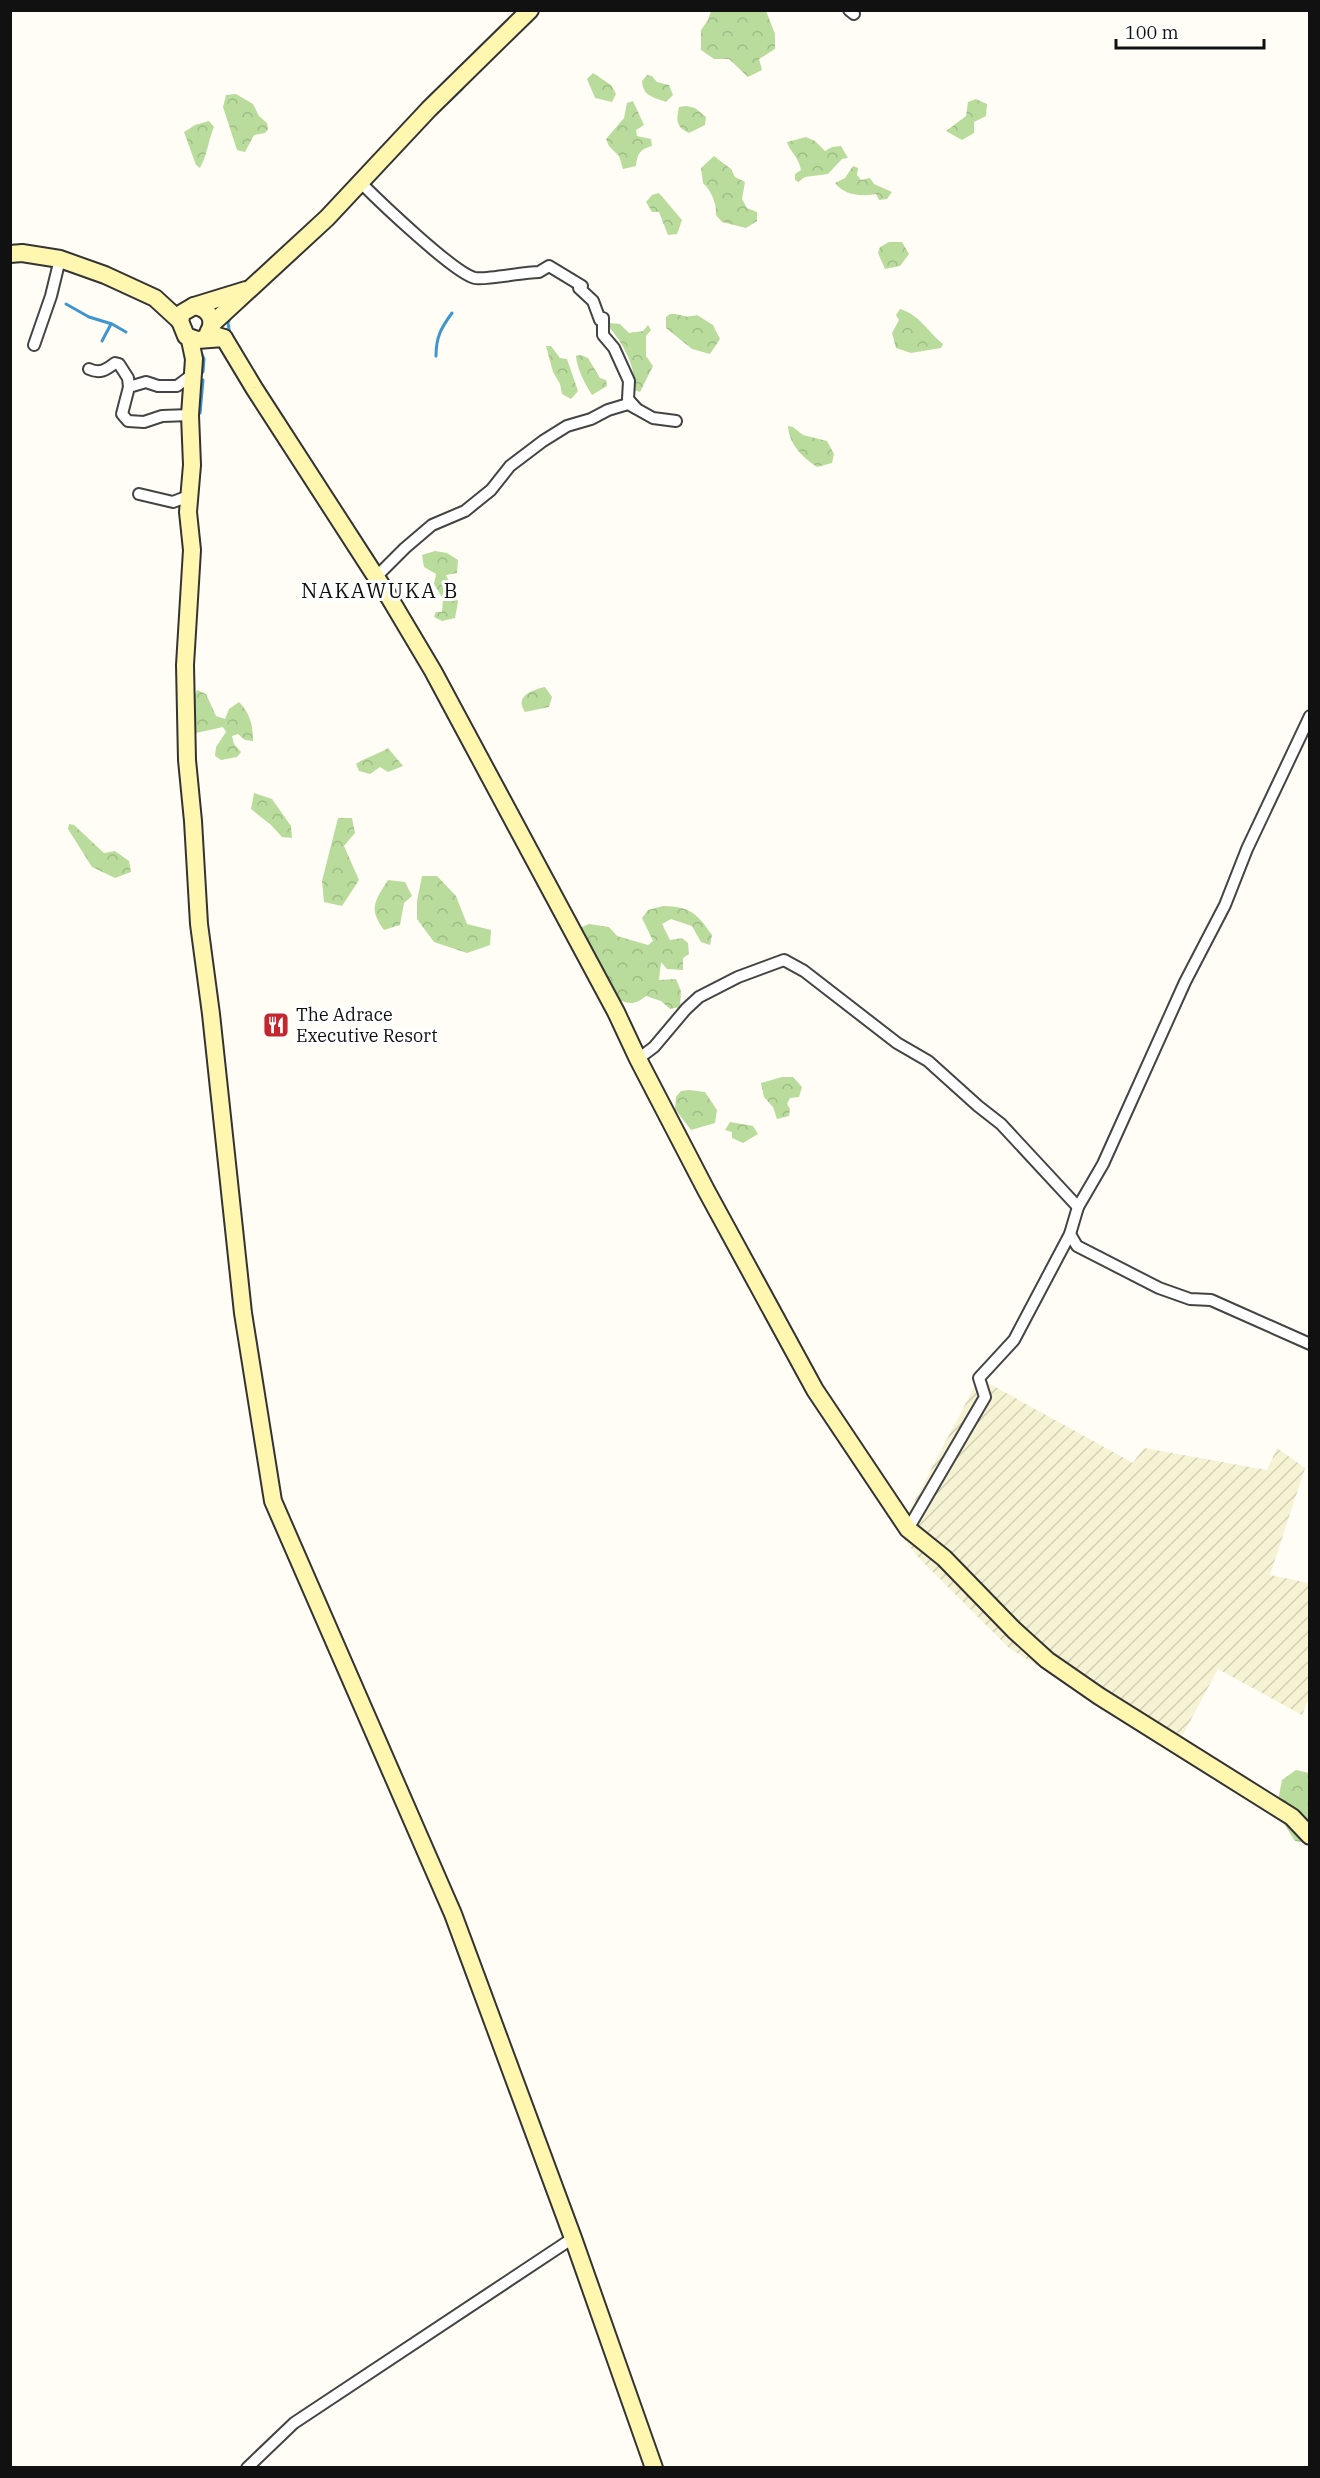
<svg xmlns="http://www.w3.org/2000/svg" width="1320" height="2478" font-family="'IBM Plex Serif',serif">
  <style>
    .farmland { fill: url(#farmland-furrows) }
    .forest { fill: url(#forest-crowns) }
    .lines { fill: none; stroke-linecap: round; stroke-linejoin: round }
    .stream { stroke: #3f96cf; stroke-width: 3 }
    .street-casing { stroke: #444; stroke-width: 14 }
    .secondary-casing { stroke: #333; stroke-width: 20 }
    .street { stroke: #fff; stroke-width: 10 }
    .secondary { stroke: #fff6b0; stroke-width: 16 }
    .labels { text-anchor: middle; stroke-width: 6; stroke-linejoin: round; paint-order: stroke }
    .poi-label { font-size: 18px; fill: #111; stroke: #fff; text-anchor: start }
    .quarter-label { font-size: 21px; letter-spacing: 1.5px; fill: #111; stroke: #fff }
  </style>
  <defs>
    <pattern id="farmland-furrows" width="10" height="10" patternUnits="userSpaceOnUse" patternTransform="scale(1.5)"><rect width="10" height="10" fill="#f6f3d4"/><path d="M-1 1l2-2M0 10L10 0M9 11l2-2" fill="none" stroke="#d2cfb5"/></pattern>
    <pattern id="forest-crowns" width="20" height="18" patternUnits="userSpaceOnUse" patternTransform="scale(1.5)"><rect width="20" height="18" fill="#b9dc9c"/><path d="M2 6a3 3 0 1 1 6 0M12 15a3 3 0 1 1 6 0" fill="none" stroke="#9ebc85"/></pattern>
  </defs>
  <rect width="100%" height="100%" fill="#fffdf5"/>
  <path class="farmland" d="M 979,1378 L 1133,1463 L 1144,1448 L 1267,1470 L 1277,1448 L 1305,1468 L 1270,1575 L 1309,1583 L 1309,1698 L 1302,1715 L 1218,1669 L 1174,1751 L 1009,1648 L 917,1556 L 895,1527 L 906,1517 Z"/>
  <g class="forest">
    <path d="M 711,11 L 766,11 L 775,34 L 775,49 L 759,59 L 762,70 L 748,77 L 729,59 L 714,59 L 701,50 L 701,30 L 708,20 Z"/>
    <path d="M 593,73 L 611,85 L 616,94 L 612,102 L 595,98 L 587,79 Z"/>
    <path d="M 647,75 L 652,76 L 657,82 L 669,85 L 673,95 L 666,102 C 653,97 643,96 642,81 Z"/>
    <path d="M 236,94 L 253,104 L 259,116 L 267,123 L 268,129 L 265,133 L 254,135 L 245,152 L 237,150 L 223,107 L 226,95 Z"/>
    <path d="M 976,99 L 987,104 L 986,116 L 974,122 L 974,133 L 962,140 L 946,131 L 966,116 L 968,102 Z"/>
    <path d="M 633,101 L 644,125 L 636,130 L 637,136 L 651,139 L 652,146 C 640,149 637,154 636,166 L 623,169 L 619,156 L 609,146 L 606,139 L 624,118 L 627,103 Z"/>
    <path d="M 686,106 L 695,108 L 706,117 L 705,125 L 689,133 C 676,127 676,121 679,107 Z"/>
    <path d="M 209,121 L 214,127 C 208,141 207,156 200,168 L 196,165 L 184,132 L 195,125 Z"/>
    <path d="M 806,137 L 815,141 L 825,151 L 832,147 L 841,146 L 848,158 L 842,159 L 828,174 L 805,177 L 798,182 L 795,180 L 795,174 L 801,170 C 798,155 791,154 787,142 Z"/>
    <path d="M 714,156 L 731,169 L 735,177 L 745,182 L 742,199 L 747,208 L 757,212 L 757,221 L 746,228 L 722,222 L 716,215 C 717,204 711,190 703,183 L 701,168 Z"/>
    <path d="M 853,166 L 858,168 L 857,175 L 861,180 L 870,178 L 874,184 L 892,192 L 887,199 L 879,200 L 876,194 C 861,197 844,195 835,183 L 845,178 Z"/>
    <path d="M 659,193 L 682,220 L 677,234 L 668,235 L 659,212 L 652,212 L 646,202 L 652,195 Z"/>
    <path d="M 889,242 L 902,242 L 909,254 L 900,266 L 885,269 L 878,253 L 880,247 Z"/>
    <path d="M 900,309 C 920,315 927,331 943,344 L 941,348 L 911,353 L 896,348 L 892,333 L 899,320 L 896,315 Z"/>
    <path d="M 670,314 C 682,313 682,319 697,315 L 713,325 L 720,339 L 710,354 L 692,349 L 666,328 L 666,317 Z"/>
    <path d="M 609,323 L 620,324 L 629,333 L 643,331 L 648,325 L 651,330 L 646,336 L 646,356 L 653,366 L 640,392 L 634,390 C 637,368 623,343 609,327 Z"/>
    <path d="M 546,346 L 551,346 L 560,358 L 567,359 L 578,391 L 571,399 L 562,394 L 560,384 L 553,372 Z"/>
    <path d="M 581,355 L 588,358 L 600,378 L 606,380 L 607,386 L 592,395 C 585,384 577,369 576,356 Z"/>
    <path d="M 788,426 L 793,427 L 803,435 L 827,441 L 834,454 L 832,463 L 817,467 C 802,457 789,444 788,426 Z"/>
    <path d="M 435,551 L 447,553 L 458,560 L 457,573 L 446,575 L 458,602 L 455,618 L 442,621 L 434,617 L 436,612 L 442,612 L 443,599 L 434,584 L 436,574 L 424,567 L 422,555 Z"/>
    <path d="M 545,687 L 552,697 L 549,707 L 525,712 C 514,696 532,690 545,687 Z"/>
    <path d="M 197,690 L 206,694 L 216,716 L 225,719 L 229,709 L 239,702 C 250,713 253,725 253,741 L 245,740 L 238,734 L 232,736 L 234,744 L 241,752 L 237,757 L 221,760 L 215,756 L 216,747 L 226,732 L 223,727 L 196,733 L 194,698 Z"/>
    <path d="M 388,748 L 403,766 L 388,772 L 380,767 L 370,774 L 359,771 L 356,764 C 364,758 377,755 388,748 Z"/>
    <path d="M 254,793 L 272,799 L 291,826 L 292,838 L 282,837 L 271,825 L 251,809 Z"/>
    <path d="M 338,818 L 352,818 L 355,833 L 344,846 L 359,880 L 342,906 L 324,902 L 322,881 Z"/>
    <path d="M 69,824 L 74,825 L 104,853 L 115,851 L 129,861 L 131,872 L 115,878 L 92,867 L 68,829 Z"/>
    <path d="M 422,876 L 437,876 L 456,896 L 467,924 L 491,930 L 490,945 L 467,953 L 434,942 L 417,919 L 417,901 Z"/>
    <path d="M 388,880 L 405,882 L 412,896 L 404,903 L 400,925 L 384,930 C 368,908 375,901 388,880 Z"/>
    <path d="M 663,906 C 690,907 696,912 712,935 L 710,945 L 701,942 L 692,926 L 671,919 L 662,924 L 670,940 L 682,938 L 688,943 L 689,954 L 683,958 L 683,970 L 667,969 L 661,962 L 659,980 L 676,979 L 681,991 L 680,1007 L 670,1009 L 661,1001 L 646,996 C 636,1004 631,1005 619,1000 L 580,928 L 589,924 L 609,927 L 617,936 L 648,945 L 653,941 L 642,918 L 648,910 Z"/>
    <path d="M 782,1077 L 793,1077 L 802,1087 L 799,1097 L 790,1098 L 787,1104 L 790,1109 L 789,1116 L 777,1119 L 773,1107 L 764,1097 L 761,1083 Z"/>
    <path d="M 689,1090 L 705,1092 L 717,1110 L 715,1123 L 691,1130 L 675,1109 L 676,1097 L 681,1091 Z"/>
    <path d="M 730,1122 L 753,1126 L 758,1134 L 743,1143 L 732,1138 L 732,1132 L 725,1130 Z"/>
    <path d="M 1296,1770 L 1309,1773 L 1309,1843 L 1295,1841 L 1276,1811 L 1282,1780 Z"/>
  </g>
  <g class="lines">
    <g class="stream">
      <path d="M 447,103 L 462,89"/>
      <path d="M 66,304 L 89,317 L 112,324 L 126,332"/>
      <path d="M 230,335 L 228,323 L 231,316"/>
      <path d="M 102,341 L 111,324"/>
      <path d="M 199,347 L 204,359 L 203,372"/>
      <path d="M 436,356 C 436,337 441,328 452,313"/>
      <path d="M 200,413 L 203,380"/>
    </g>
    <defs>
      <g id="street">
        <path d="M 849,10 L 854,14"/>
        <path d="M 361,183 C 378,200 455,274 475,278 C 485,280 524,272 539,272 L 549,266 L 582,286 L 579,288 L 593,301 L 600,320 L 603,318 L 603,335 L 614,348 L 629,381 L 628,399 L 636,408"/>
        <path d="M 34,345 L 51,296 L 60,259"/>
        <path d="M 89,369 C 100,374 106,370 115,363 L 119,364 L 128,378 L 129,387"/>
        <path d="M 190,415 L 162,416 L 144,422 L 128,421 L 122,414 L 129,387 L 146,382 L 158,386 L 177,386 L 193,374"/>
        <path d="M 139,494 L 173,502 L 191,495"/>
        <path d="M 376,577 L 405,548 L 432,525 L 465,511 L 491,490 L 510,466 L 543,441 L 567,426 L 591,419 L 608,410 L 628,404 L 653,418 L 676,421"/>
        <path d="M 638,1059 L 654,1047 L 686,1009 L 699,997 L 738,977 L 784,960 L 804,971 L 897,1043 L 928,1061 L 978,1106 L 1001,1124 L 1078,1207"/>
        <path d="M 1070,1234 L 1077,1246 L 1159,1288 L 1190,1299 L 1211,1300 L 1310,1344"/>
        <path d="M 908,1529 L 985,1397 L 979,1378 L 1014,1340 L 1070,1234 L 1078,1207 L 1103,1164 L 1185,982 L 1225,905 L 1247,849 L 1310,716"/>
        <path d="M 247,2468 L 294,2423 L 573,2238"/>
      </g>
      <g id="secondary">
        <path d="M 10,254 L 22,253 L 60,259 L 105,275 L 155,298 L 180,321"/>
        <path d="M 194,306 C 209,308 216,320 208,333 L 224,338 L 197,340 L 186,336 L 180,321 L 182,313 Z"/>
        <path d="M 194,306 L 246,290"/>
        <path d="M 212,324 L 327,218 L 429,109 L 530,10"/>
        <path d="M 224,338 L 254,388 L 389,597 L 433,671 L 616,1012 L 638,1059 L 706,1190 L 815,1390 L 908,1529 L 944,1558 L 1014,1630 L 1047,1660 L 1099,1696 L 1292,1817 L 1310,1836"/>
        <path d="M 190,340 L 194,359 L 190,415 L 192,465 L 188,512 L 192,550 L 185,665 L 187,760 L 193,821 L 199,924 L 211,1014 L 243,1313 L 273,1501 L 453,1914 L 573,2238 L 654,2468"/>
      </g>
    </defs>
    <use href="#street" class="street-casing"/>
    <use href="#secondary" class="secondary-casing"/>
    <use href="#street" class="street"/>
    <use href="#secondary" class="secondary"/>
  </g>
  <defs>
    <symbol id="restaurant-square" viewBox="-11 -11 22 22"><rect x="-9" y="-9" width="18" height="18" rx="4" fill="#c4262e" stroke="#fff"/><path d="M-5-6h1v4h1v-4h1v4h1v-4h1v5L-1.5 .5V6h-2V.5L-5-1ZM5-6V6H3V1.5H1.5Q1.5-4 5-6Z" fill="#fff"/></symbol>
  </defs>
  <g fill-rule="evenodd">
    <use href="#restaurant-square" x="261" y="1010" width="30" height="30"/>
  </g>
  <g class="labels">
    <g class="poi-label">
      <text x="296" y="1021">The Adrace<tspan x="296" dy="21">Executive Resort</tspan></text>
    </g>
    <g class="quarter-label">
      <text x="380" y="598">NAKAWUKA B</text>
    </g>
  </g>
  <rect width="1320" height="2478" fill="none" stroke="#111111" stroke-width="24"/>
  <path d="M1116 39v9h148v-9" fill="none" stroke="#111111" stroke-width="3"/>
  <text x="1125" y="39" font-size="18" fill="#111111" stroke="#ffffff" stroke-width="4.5" paint-order="stroke">100 m</text>
</svg>
